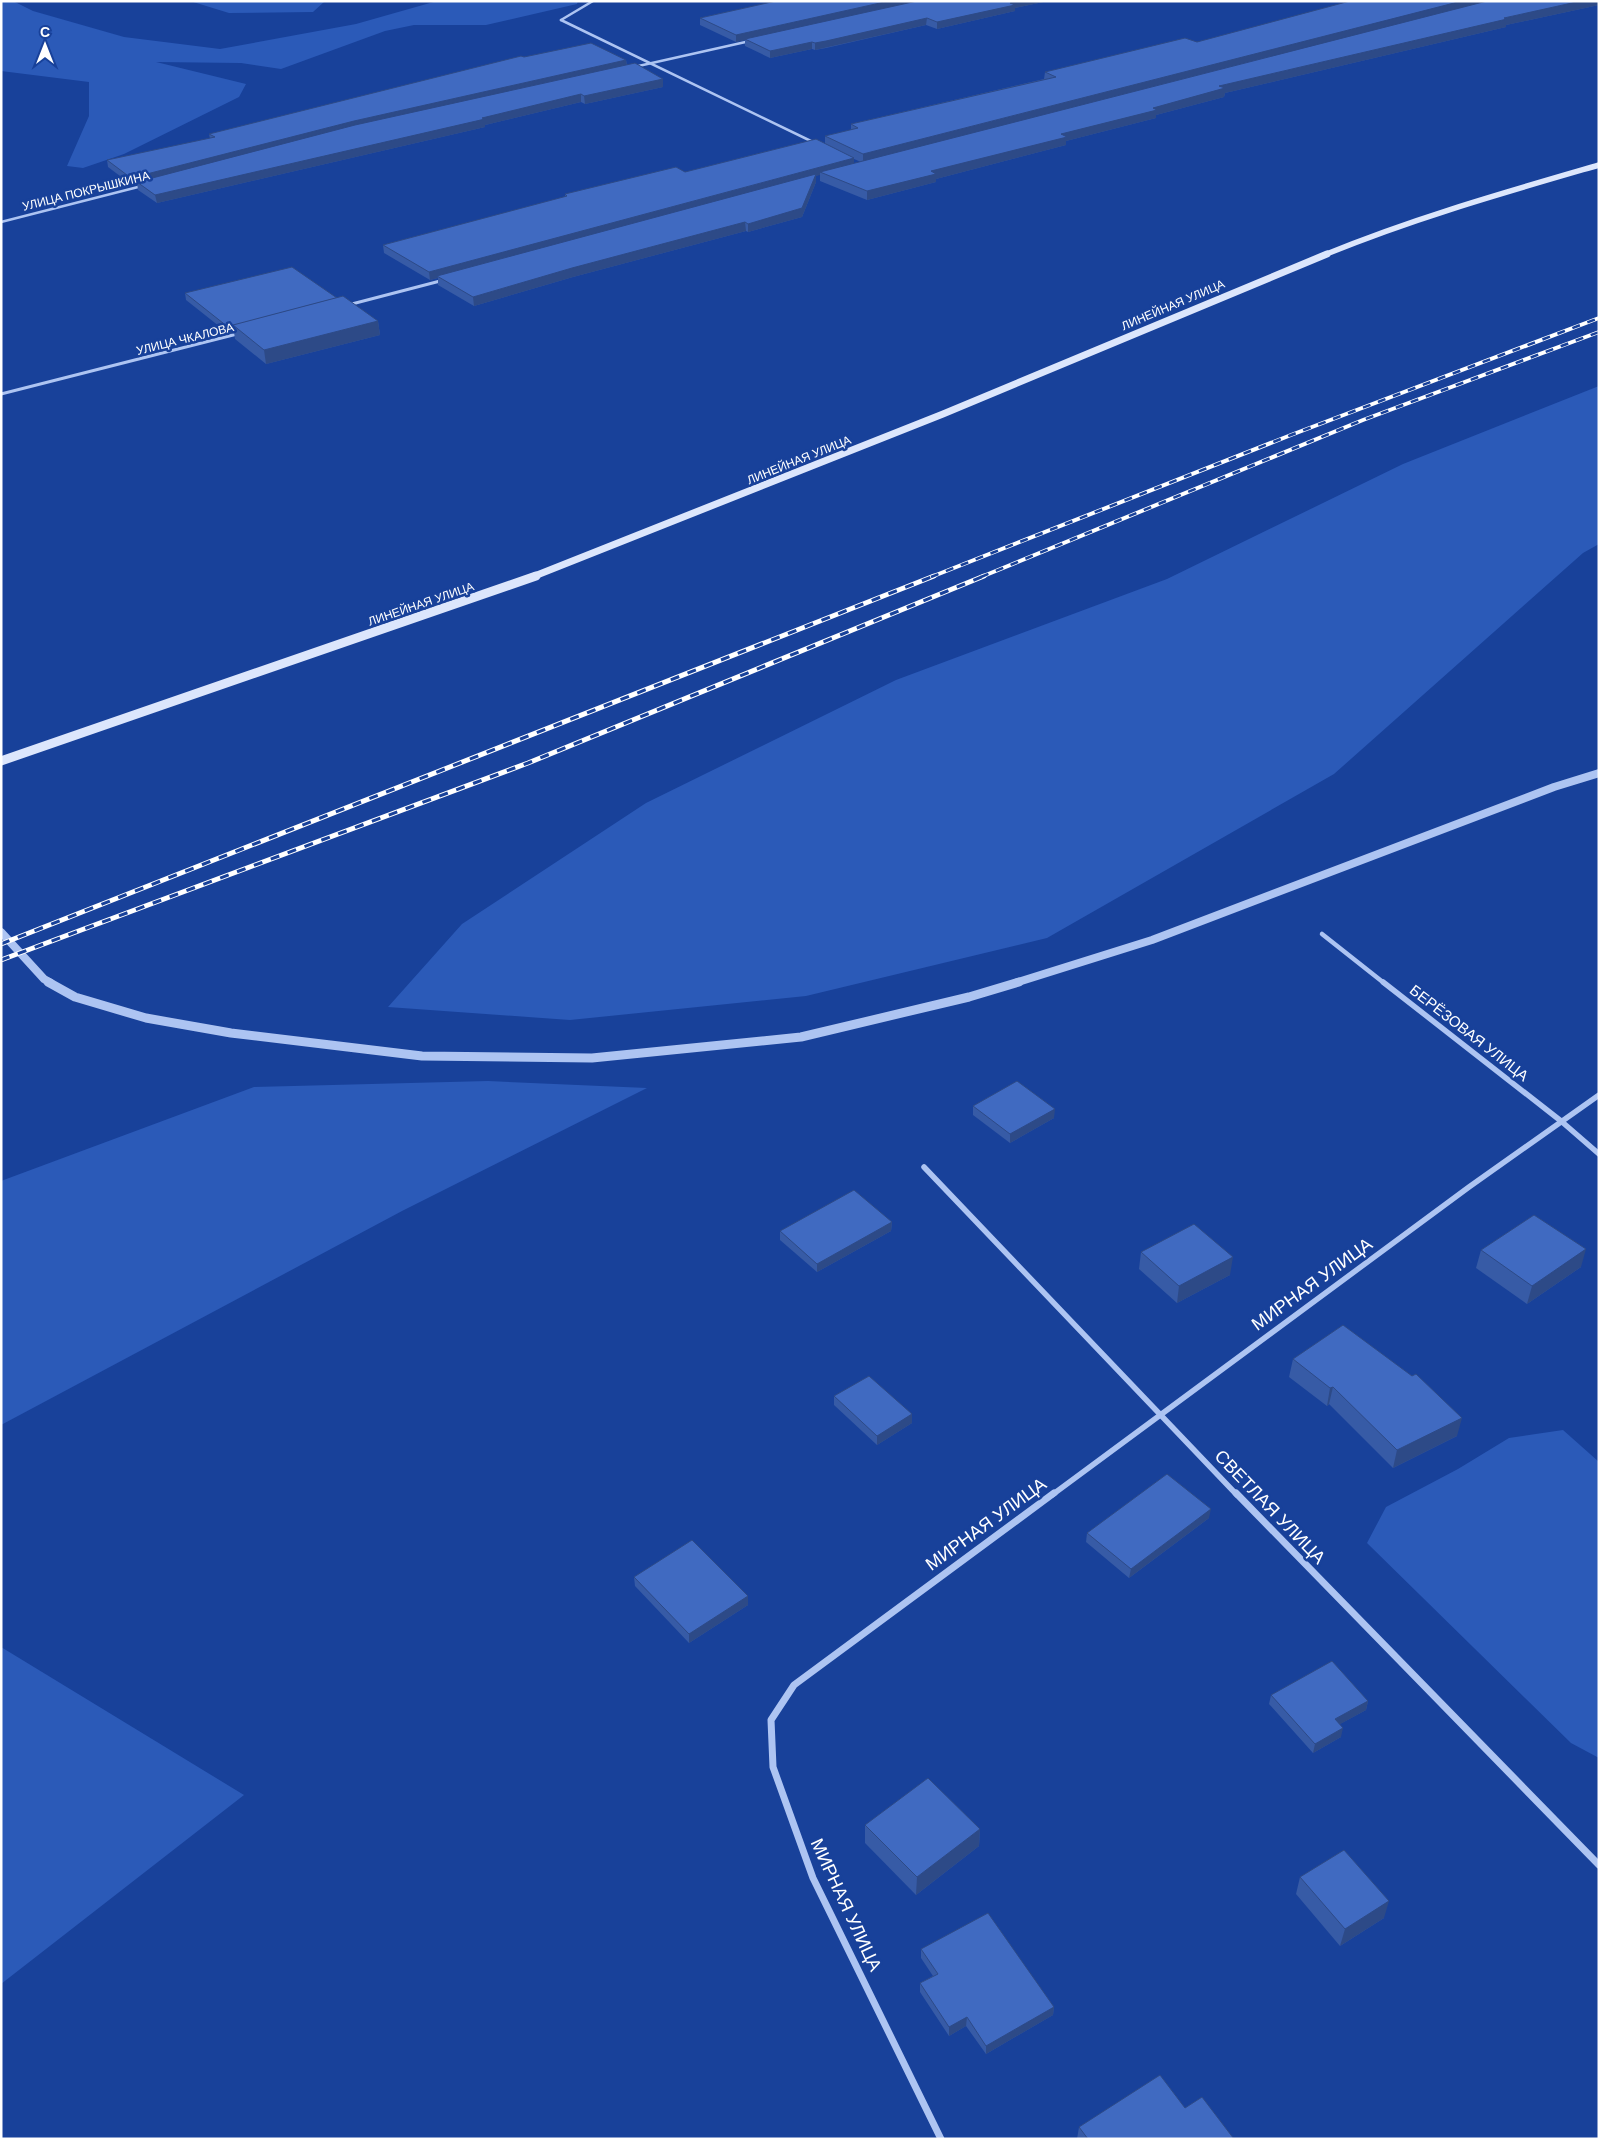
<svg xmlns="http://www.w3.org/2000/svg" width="1600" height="2140" font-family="Arial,sans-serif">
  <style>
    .green { fill: #2b5ab8 }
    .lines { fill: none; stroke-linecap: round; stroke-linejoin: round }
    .minor-far4 { stroke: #adc4f2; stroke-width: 2.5 }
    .minor-far3 { stroke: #adc4f2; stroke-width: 3 }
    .minor-far2 { stroke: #adc4f2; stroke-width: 4.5 }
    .minor-far1 { stroke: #adc4f2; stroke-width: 5.5 }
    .minor { stroke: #adc4f2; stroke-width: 7 }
    .tertiary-far1 { stroke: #adc4f2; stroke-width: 8 }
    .tertiary { stroke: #adc4f2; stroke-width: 9 }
    .secondary-far2 { stroke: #dce6fc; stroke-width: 5.5 }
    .secondary-far1 { stroke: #dce6fc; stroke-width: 7 }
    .secondary { stroke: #dce6fc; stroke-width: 9 }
    .rail-far1-casing { stroke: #fff; stroke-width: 4 }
    .rail-casing { stroke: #fff; stroke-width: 5 }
    .rail-far1 { stroke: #18419a; stroke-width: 2.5; stroke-dasharray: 8; stroke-linecap: butt }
    .rail { stroke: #18419a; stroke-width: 3; stroke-dasharray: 9; stroke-linecap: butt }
    .wall { fill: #375ba6; fill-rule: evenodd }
    .shaded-wall { fill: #2d4a87 }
    .building { fill: #406ac1; stroke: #2d4a87 }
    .labels { text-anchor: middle; stroke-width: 5; stroke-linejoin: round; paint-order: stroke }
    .far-street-label { font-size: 12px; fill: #fff; stroke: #18419a }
    .street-label { font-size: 15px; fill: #fff; stroke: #18419a }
    .near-street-label { font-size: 18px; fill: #fff; stroke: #18419a }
  </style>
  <rect width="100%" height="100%" fill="#18419a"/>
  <g class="green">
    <path d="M 1,1 L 13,1 L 33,11 L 124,37 L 220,49 L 356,24 L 437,1 L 578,1 L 577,4 L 486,25 L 414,25 L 385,31 L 281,69 L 241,63 L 156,62 L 246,84 L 239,97 L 124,154 L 83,168 L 67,166 L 89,116 L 89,82 L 1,71 Z"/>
    <path d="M 190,1 L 325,1 L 313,12 L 229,13 Z"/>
    <path d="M 1599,386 L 1599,544 L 1583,553 L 1334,774 L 1047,938 L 806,996 L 570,1020 L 388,1007 L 462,924 L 646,803 L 896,680 L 1167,579 L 1403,464 Z"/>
    <path d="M 488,1081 L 647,1088 L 402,1211 L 1,1425 L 1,1181 L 254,1087 Z"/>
    <path d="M 1563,1430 L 1599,1462 L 1599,1758 L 1571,1743 L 1367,1543 L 1386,1507 L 1458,1469 L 1509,1438 Z"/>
    <path d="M 1,1647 L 244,1795 L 1,1984 Z"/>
  </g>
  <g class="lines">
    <g class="minor-far4">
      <path d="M 561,20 L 815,143"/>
      <path d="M 561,20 L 593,1"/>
      <path d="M 634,67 L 750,41"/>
      <path d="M 1,222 L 142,186"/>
    </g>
    <g class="minor-far3">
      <path d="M 348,305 L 444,280"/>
      <path d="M 1,394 L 241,333"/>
    </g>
    <path class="minor-far2" d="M 1322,934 L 1384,983"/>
    <g class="minor-far1">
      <path d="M 1383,982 L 1561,1121 L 1599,1154"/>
      <path d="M 924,1167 L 1237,1495"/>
      <path d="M 1052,1495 L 1469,1187 L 1599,1095"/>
    </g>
    <g class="minor">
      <path d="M 1236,1493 L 1599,1865"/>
      <path d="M 941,2139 L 813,1878 L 773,1767 L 771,1720 L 794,1685 L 1054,1493"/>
    </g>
    <g class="tertiary-far1">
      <path d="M 1,932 L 44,979 L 51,983"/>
      <path d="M 1015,983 L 1152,940 L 1554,787 L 1599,773"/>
    </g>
    <path class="tertiary" d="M 48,982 L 75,997 L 146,1018 L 231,1033 L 422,1056 L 592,1058 L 801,1037 L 969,997 L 1019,982"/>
    <path class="secondary-far2" d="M 1324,255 C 1414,218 1506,192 1599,165"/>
    <path class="secondary-far1" d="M 532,577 L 943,414 L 1327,254"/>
    <path class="secondary" d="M 1,761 L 536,576"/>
    <defs>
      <g id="rail-far1">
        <path d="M 931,577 L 1291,435 L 1599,318"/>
        <path d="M 981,577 L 1363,420 L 1599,332"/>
      </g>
      <g id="rail">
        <path d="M 1,944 L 934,576"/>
        <path d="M 1,960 L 528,763 L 984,576"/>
      </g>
    </defs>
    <use href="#rail-far1" class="rail-far1-casing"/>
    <use href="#rail" class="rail-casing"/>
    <use href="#rail-far1" class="rail-far1"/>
    <use href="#rail" class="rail"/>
  </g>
  <g class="wall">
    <path d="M 776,1 L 1048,1 L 1015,8 L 1015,11 L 937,29 L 926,25 L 826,48 L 815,50 L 812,49 L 770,58 L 745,46 L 745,40 L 736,42 L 700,25 L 700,18 Z"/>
    <path d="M 1599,1 L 1599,5 L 1506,25 L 1506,27 L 1225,93 L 1224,97 L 1156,115 L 1156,118 L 1066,141 L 1066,145 L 936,179 L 936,182 L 867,200 L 820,181 L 820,174 L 816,176 L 816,182 L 802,217 L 748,232 L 746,231 L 573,277 L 474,306 L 438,285 L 438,278 L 430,280 L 384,253 L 383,245 L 565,197 L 565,194 L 685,172 L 825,144 L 825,136 L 851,130 L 851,124 L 1044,79 L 1045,72 L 1197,42 ZM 854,159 L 861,162 L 854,164 Z"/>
    <path d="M 524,57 L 626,60 L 627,65 L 663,79 L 663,87 L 585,104 L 581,102 L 485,125 L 485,127 L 157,203 L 138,190 L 137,183 L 132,185 L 108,167 L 107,160 L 210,139 L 209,134 Z"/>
    <path d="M 185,293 L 337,298 L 378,321 L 380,335 L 266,364 L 235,339 L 234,332 L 229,334 L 186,300 Z"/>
    <path d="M 973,1106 L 1054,1118 L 1010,1143 L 973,1115 Z"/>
    <path d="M 892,1222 L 891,1231 L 817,1272 L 780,1240 L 780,1231 Z"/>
    <path d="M 1481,1250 L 1581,1267 L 1527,1304 L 1476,1268 Z"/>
    <path d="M 1141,1252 L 1230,1275 L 1177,1303 L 1139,1269 Z"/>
    <path d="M 1293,1359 L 1457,1436 L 1393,1468 L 1329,1404 L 1327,1406 L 1289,1377 Z"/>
    <path d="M 834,1396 L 912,1423 L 877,1445 L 834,1405 Z"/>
    <path d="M 1209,1518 L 1129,1578 L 1086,1542 L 1087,1533 Z"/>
    <path d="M 634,1577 L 748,1596 L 748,1605 L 689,1643 L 635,1586 Z"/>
    <path d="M 1271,1695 L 1368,1701 L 1366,1710 L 1340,1724 L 1341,1737 L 1313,1753 L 1269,1704 Z"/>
    <path d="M 865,1825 L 980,1829 L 979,1846 L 916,1895 L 865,1843 Z"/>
    <path d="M 1300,1877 L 1384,1918 L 1340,1946 L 1296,1894 Z"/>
    <path d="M 921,1949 L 1054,2007 L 1053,2015 L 986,2054 L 966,2026 L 949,2036 L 920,1992 L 920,1983 L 933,1976 L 921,1958 Z"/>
    <path d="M 1185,2108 L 1234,2139 L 1077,2139 L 1079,2127 Z"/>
  </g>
  <g class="shaded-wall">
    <path d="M 889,1 L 919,1 L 736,42 L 736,35 Z"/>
    <path d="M 1017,1 L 1048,1 L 1015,8 L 1015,11 L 937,29 L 937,22 Z"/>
    <path d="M 1462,1 L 1491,1 L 863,163 L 863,154 Z"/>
    <path d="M 1581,1 L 1599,1 L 1599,5 L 1506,25 L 1506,27 L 1225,93 L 1224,97 L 1156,115 L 1156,118 L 1066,141 L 1066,145 L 936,179 L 936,182 L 867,200 L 867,191 L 931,171 L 1153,108 L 1219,86 L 1504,18 Z"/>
    <path d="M 927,18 L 926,25 L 815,50 L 815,43 Z"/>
    <path d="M 812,42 L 812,49 L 770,58 L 770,51 Z"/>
    <path d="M 626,60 L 627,66 L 137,182 L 137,183 L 132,185 L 131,178 L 354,121 Z"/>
    <path d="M 663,79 L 663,87 L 585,104 L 584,96 Z"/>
    <path d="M 581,94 L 581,102 L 485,125 L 485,127 L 157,203 L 155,195 Z"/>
    <path d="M 854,158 L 854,165 L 820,172 L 820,175 L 816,176 L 816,182 L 802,217 L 748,232 L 748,224 L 802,208 L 437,276 L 438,278 L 430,280 L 429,272 Z"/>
    <path d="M 745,222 L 746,231 L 573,277 L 474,306 L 473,297 L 572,268 Z"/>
    <path d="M 378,321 L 380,335 L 266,364 L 264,350 Z"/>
    <path d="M 233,325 L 234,332 L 229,334 L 228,327 Z"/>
    <path d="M 1055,1109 L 1054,1118 L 1010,1143 L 1010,1134 Z"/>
    <path d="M 892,1222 L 891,1231 L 817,1272 L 817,1264 Z"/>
    <path d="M 1586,1249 L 1581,1267 L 1527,1304 L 1532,1286 Z"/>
    <path d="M 1233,1257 L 1230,1275 L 1177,1303 L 1179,1286 Z"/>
    <path d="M 1333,1387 L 1329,1404 L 1327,1406 L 1330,1388 Z"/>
    <path d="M 912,1414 L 912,1423 L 877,1445 L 877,1436 Z"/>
    <path d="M 1462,1418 L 1457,1436 L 1393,1468 L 1397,1450 Z"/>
    <path d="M 1211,1509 L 1209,1518 L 1129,1578 L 1131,1569 Z"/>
    <path d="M 748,1596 L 748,1605 L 689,1643 L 689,1634 Z"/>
    <path d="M 1368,1701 L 1366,1710 L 1333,1728 L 1335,1719 Z"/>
    <path d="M 1343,1728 L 1341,1737 L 1313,1753 L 1315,1744 Z"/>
    <path d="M 980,1829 L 979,1846 L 916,1895 L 917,1877 Z"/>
    <path d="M 1389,1901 L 1384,1918 L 1340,1946 L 1345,1929 Z"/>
    <path d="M 1054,2007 L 1053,2015 L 986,2054 L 986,2046 Z"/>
    <path d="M 967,2017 L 966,2026 L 949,2036 L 949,2027 Z"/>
  </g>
  <g class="building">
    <path d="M 776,1 L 889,1 L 736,35 L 700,18 Z"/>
    <path d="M 917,1 L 1017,1 L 1010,3 L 1015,5 L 937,22 L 927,18 L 826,41 L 815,43 L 812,42 L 775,50 L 770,51 L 745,39 Z"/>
    <path d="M 1350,1 L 1462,1 L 863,154 L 825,136 L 858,128 L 851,124 L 1056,77 L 1045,72 L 1185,38 L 1197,42 Z"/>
    <path d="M 1487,1 L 1581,1 L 1504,18 L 1507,19 L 1219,86 L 1225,88 L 1153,108 L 1157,110 L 1061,134 L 1067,137 L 931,171 L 936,174 L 867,191 L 820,172 Z"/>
    <path d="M 591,43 L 626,60 L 354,121 L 131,178 L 107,160 L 215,137 L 209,134 L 521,56 L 524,57 Z"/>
    <path d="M 635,63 L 663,79 L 584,96 L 581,94 L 482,118 L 485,119 L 155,195 L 137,182 L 355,125 Z"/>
    <path d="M 816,139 L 854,158 L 429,272 L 383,245 L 567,196 L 565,194 L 676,167 L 685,172 Z"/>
    <path d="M 816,174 L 802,208 L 748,224 L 745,222 L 572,268 L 473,297 L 437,276 Z"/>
    <path d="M 292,267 L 337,298 L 228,327 L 185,293 Z"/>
    <path d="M 343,296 L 378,321 L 264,350 L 233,325 Z"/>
    <path d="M 1017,1081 L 1055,1109 L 1010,1134 L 973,1106 Z"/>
    <path d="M 854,1190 L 892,1222 L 817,1264 L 780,1231 Z"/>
    <path d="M 1534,1215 L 1586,1249 L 1532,1286 L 1481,1250 Z"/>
    <path d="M 1194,1224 L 1233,1257 L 1179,1286 L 1141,1252 Z"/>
    <path d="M 1343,1325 L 1412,1376 L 1416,1374 L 1462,1418 L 1397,1450 L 1333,1387 L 1330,1388 L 1293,1359 Z"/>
    <path d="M 869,1376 L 912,1414 L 877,1436 L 834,1396 Z"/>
    <path d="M 1167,1474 L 1211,1509 L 1131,1569 L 1087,1533 Z"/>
    <path d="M 692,1540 L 748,1596 L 689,1634 L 634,1577 Z"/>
    <path d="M 1332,1661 L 1368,1701 L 1335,1719 L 1343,1728 L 1315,1744 L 1271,1695 Z"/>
    <path d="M 928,1778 L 980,1829 L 917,1877 L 865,1825 Z"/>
    <path d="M 1344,1850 L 1389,1901 L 1345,1929 L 1300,1877 Z"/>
    <path d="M 988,1913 L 1054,2007 L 986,2046 L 967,2017 L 949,2027 L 920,1983 L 938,1974 L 921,1949 Z"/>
    <path d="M 1160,2075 L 1185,2108 L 1202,2097 L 1234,2139 L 1088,2139 L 1079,2127 Z"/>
  </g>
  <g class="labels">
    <g class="far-street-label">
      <text transform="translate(86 191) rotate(-14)" y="4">УЛИЦА ПОКРЫШКИНА</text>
      <text transform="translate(1173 305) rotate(-23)" y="4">ЛИНЕЙНАЯ УЛИЦА</text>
      <text transform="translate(185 339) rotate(-14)" y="4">УЛИЦА ЧКАЛОВА</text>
      <text transform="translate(799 460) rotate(-22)" y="4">ЛИНЕЙНАЯ УЛИЦА</text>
      <text transform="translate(421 604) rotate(-19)" y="4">ЛИНЕЙНАЯ УЛИЦА</text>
    </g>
    <g class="street-label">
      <text transform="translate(1469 1033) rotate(38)" y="5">БЕРЁЗОВАЯ УЛИЦА</text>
    </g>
    <g class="near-street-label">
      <text transform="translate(1312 1284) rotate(-36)" y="6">МИРНАЯ УЛИЦА</text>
      <text transform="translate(1270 1507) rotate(46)" y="6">СВЕТЛАЯ УЛИЦА</text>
      <text transform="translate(986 1524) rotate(-36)" y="6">МИРНАЯ УЛИЦА</text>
      <text transform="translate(846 1905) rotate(65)" y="6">МИРНАЯ УЛИЦА</text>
    </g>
  </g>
  <rect width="1600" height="2140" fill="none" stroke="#ffffff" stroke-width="5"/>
  <g transform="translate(45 45)" stroke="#18419a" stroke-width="4" paint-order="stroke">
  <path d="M0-4L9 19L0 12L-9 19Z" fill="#ffffff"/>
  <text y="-8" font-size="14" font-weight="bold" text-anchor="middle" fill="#ffffff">С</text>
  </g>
</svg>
